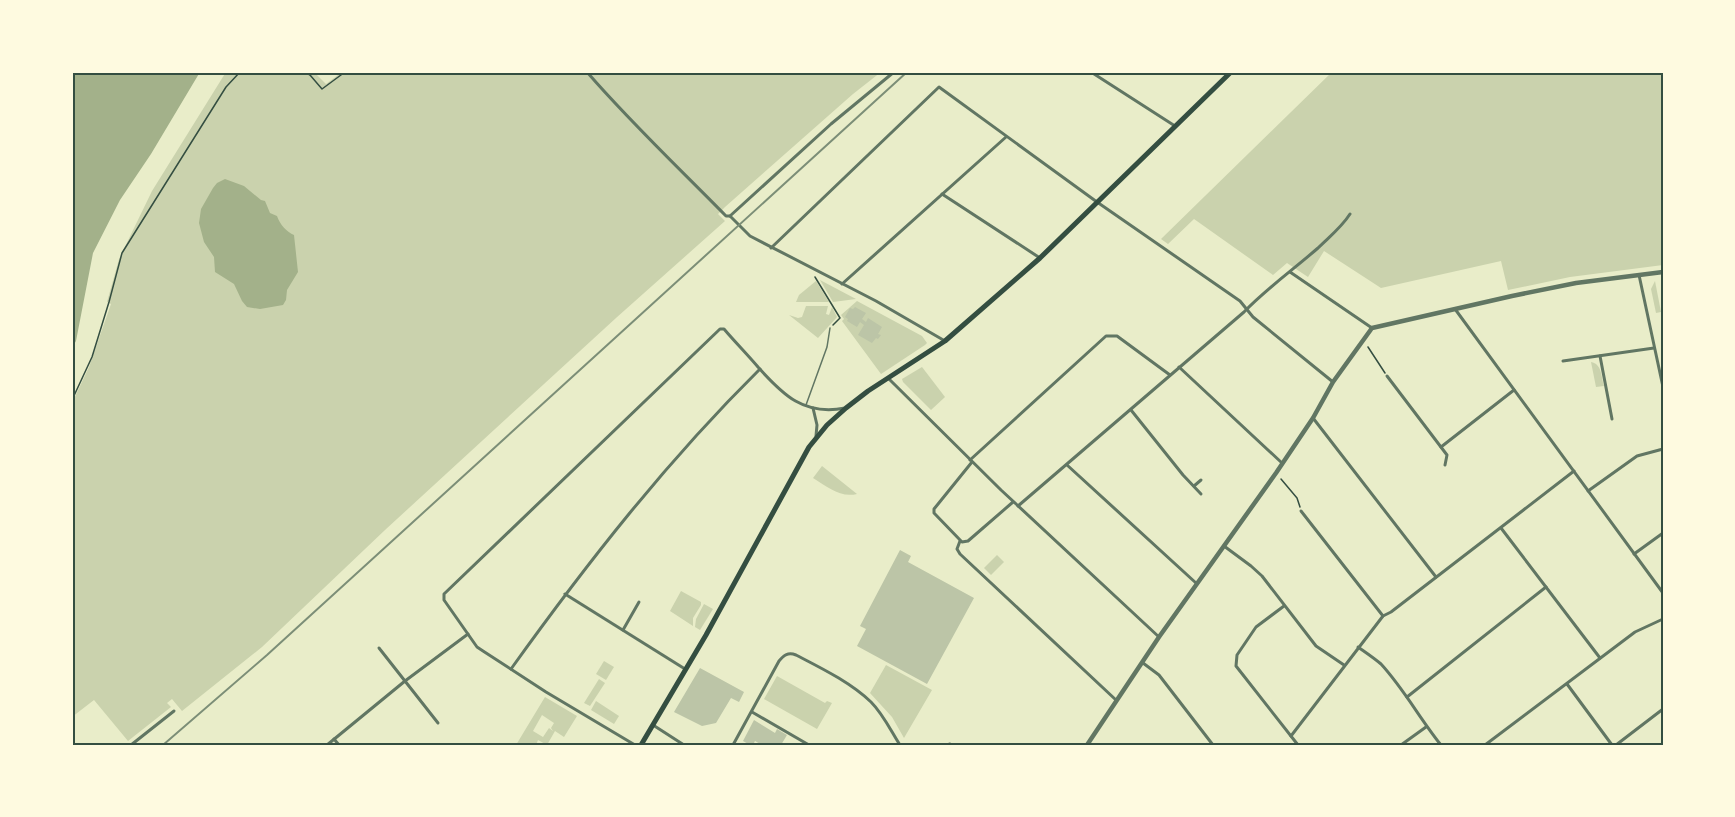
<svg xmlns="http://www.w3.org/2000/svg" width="1735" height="817" font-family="'Source Sans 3',sans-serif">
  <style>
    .green { fill: #cad2ad; fill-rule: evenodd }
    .water { fill: #a3b18a }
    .building { fill: #bcc5a7 }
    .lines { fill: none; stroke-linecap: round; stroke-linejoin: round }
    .path { stroke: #344e41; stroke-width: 1.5 }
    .service { stroke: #617663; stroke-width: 1.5 }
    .minor { stroke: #617663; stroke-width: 3 }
    .tertiary { stroke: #617663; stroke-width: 4.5 }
    .primary { stroke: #344e41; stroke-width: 5 }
    .rail { stroke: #7c8e77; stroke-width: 2 }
    .neatline { fill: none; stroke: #344e41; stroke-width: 2 }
  </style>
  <rect width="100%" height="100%" fill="#e9edc9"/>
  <g class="green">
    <path d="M 226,72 L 314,72 L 326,84 L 342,72 L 881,72 L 853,94 L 725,207 L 718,214 L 725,221 L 616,318 L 385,530 L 262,647 L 182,711 L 172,699 L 167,703 L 171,707 L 128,741 L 94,700 L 72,717 L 72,403 L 89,367 L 111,304 L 107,302 L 119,259 L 152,191 Z"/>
    <path d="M 1332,72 L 1663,72 L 1663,265 L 1570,277 L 1508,290 L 1501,261 L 1381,288 L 1324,251 L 1308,277 L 1287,263 L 1273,275 L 1194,219 L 1168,244 L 1161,239 Z"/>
    <path d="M 820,280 L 856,299 L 833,302 Z"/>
    <path d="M 816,281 L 829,302 L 796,302 L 799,295 Z"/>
    <path d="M 1655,281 L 1661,312 L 1656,313 L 1651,289 Z"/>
    <path d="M 857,301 L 922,336 L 927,343 L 925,345 L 881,374 L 842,321 L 844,319 L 841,315 Z"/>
    <path d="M 806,306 L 828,306 L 826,314 L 829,315 L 832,307 L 837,317 L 818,338 L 789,315 L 798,318 L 802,317 Z"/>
    <path d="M 1591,362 C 1602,364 1601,376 1604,386 L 1596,387 Z"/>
    <path d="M 922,367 L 945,397 L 931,410 L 903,382 L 902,379 Z"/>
    <path d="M 822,466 L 857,494 C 840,498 828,487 813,478 Z"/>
    <path d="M 997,555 L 1004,562 L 991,575 L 984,568 Z"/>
    <path d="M 681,591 L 701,602 L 701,605 L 693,618 L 693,626 L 670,611 Z"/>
    <path d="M 704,604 L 713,609 L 700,630 L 695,627 L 696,619 Z"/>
    <path d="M 604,661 L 614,667 L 606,680 L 596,674 Z"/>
    <path d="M 886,665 L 932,690 L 904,738 L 892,717 L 870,693 Z"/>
    <path d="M 777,676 L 825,703 L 827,701 L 832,703 L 817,729 L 764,699 Z"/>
    <path d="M 599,679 L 605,683 L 590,706 L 584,703 Z"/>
    <path d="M 545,697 L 577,716 L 564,737 L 555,731 L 547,745 L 538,740 L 536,745 L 516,745 ZM 542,715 L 554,723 L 551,728 L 553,731 L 549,728 L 543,737 L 533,731 Z"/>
    <path d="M 596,701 L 619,716 L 614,724 L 591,710 Z"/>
  </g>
  <g class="water">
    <path d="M 72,72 L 200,72 L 151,154 L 120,200 L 93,253 L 76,341 L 72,348 Z"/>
    <path d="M 225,179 L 244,186 L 261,200 L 265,201 L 270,213 L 277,216 C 280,225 287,232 294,235 L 298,272 L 287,290 L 286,300 L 283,305 L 260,309 L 247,307 L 242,301 L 234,284 L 215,272 L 214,257 L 204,242 L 199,223 L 201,209 L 213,188 L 217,183 Z"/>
  </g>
  <g class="building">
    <path d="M 855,307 L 866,313 L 862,319 L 866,322 L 868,318 L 882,327 L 878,334 L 881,335 L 878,339 L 876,338 L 872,343 L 858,335 L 864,325 L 860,322 L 857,327 L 847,321 L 848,319 L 845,317 L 850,308 L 853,309 Z"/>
    <path d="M 900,550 L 911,556 L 908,562 L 974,598 L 927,684 L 857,646 L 866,629 L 860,626 Z"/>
    <path d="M 700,668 L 744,692 L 739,702 L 731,698 L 716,723 L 702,726 L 674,712 Z"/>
    <path d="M 754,720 L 775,733 L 777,729 L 787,735 L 781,745 L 770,744 L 769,745 L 762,745 L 755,741 L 753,745 L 750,745 L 743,741 Z"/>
  </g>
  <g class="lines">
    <g class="path">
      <path d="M 305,72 L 310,75 L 322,89 L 345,72"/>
      <path d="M 815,277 L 840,318 L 833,325"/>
      <path d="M 1368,347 L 1385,373"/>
      <path d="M 72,400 L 92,357 L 109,302 L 122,253 L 226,87 L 240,72"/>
      <path d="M 1281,479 L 1297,498 L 1300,507"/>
    </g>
    <path class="service" d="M 806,405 L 827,347 L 830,328"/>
    <g class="minor">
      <path d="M 587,72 C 631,123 679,168 726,216 L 730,216 L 750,236 L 876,301 L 945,341"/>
      <path d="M 1091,72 L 1175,126"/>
      <path d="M 942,194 L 1040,258"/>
      <path d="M 730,216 L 831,124 L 894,72"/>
      <path d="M 771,248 L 939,87 L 1097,202 L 1240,301 L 1253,317 L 1333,382"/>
      <path d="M 1290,272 L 1372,328"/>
      <path d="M 1639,275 L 1663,387"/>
      <path d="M 842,284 L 1006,137"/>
      <path d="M 1455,309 L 1663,593"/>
      <path d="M 1600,356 L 1612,419"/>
      <path d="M 1563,361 L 1654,348"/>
      <path d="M 1179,367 L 1282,463"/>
      <path d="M 1387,376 L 1447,455 L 1445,465"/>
      <path d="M 888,378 L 1001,490 L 1159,637"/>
      <path d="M 813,408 L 817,425 L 816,436"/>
      <path d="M 1131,410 L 1183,475 L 1201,494"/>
      <path d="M 1313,418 L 1436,577"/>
      <path d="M 1441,447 L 1514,390"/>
      <path d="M 970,460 L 1106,336 L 1117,336 L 1170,375"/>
      <path d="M 972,462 L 934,509 L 934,513 L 962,542 L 968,541 L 1013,502"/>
      <path d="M 1067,465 L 1196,583"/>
      <path d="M 1194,486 L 1201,480"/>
      <path d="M 1588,491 L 1637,456 L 1663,449"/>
      <path d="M 1018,506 L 1244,312 C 1266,289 1294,269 1318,248 C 1329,237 1341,228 1350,214"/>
      <path d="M 1301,511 L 1383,616"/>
      <path d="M 1501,528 L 1600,658"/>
      <path d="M 960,541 L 957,549 L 960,554 L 1116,700"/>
      <path d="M 1224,546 L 1251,566 L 1262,576 L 1316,646 L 1344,665"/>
      <path d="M 1634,554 L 1663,533"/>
      <path d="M 565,594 L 685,669"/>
      <path d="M 1284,606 L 1256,627 L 1237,655 L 1236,666 L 1298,745"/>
      <path d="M 623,630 L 639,602"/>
      <path d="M 1358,647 C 1365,652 1374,658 1381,664 C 1404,689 1420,719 1441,745"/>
      <path d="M 379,648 L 438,723"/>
      <path d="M 1143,663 L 1159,675 L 1213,745"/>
      <path d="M 511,669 C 587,563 667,461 760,369"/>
      <path d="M 1567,684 L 1612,745"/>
      <path d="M 1407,697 L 1546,587"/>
      <path d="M 752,712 L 809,745"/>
      <path d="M 653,725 L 684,745"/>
      <path d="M 1291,736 L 1383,616 L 1391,612 L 1574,471"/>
      <path d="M 334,739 L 339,745"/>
      <path d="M 131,745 L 174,711"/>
      <path d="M 327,745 L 405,681 L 468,634"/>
      <path d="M 635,745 L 546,692 L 483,651 L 477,647 L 444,600 L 444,594 L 720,329 L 724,329 C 735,342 747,354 758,367 C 783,395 804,416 845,408"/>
      <path d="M 733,745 L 779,661 C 784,655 788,652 796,655 C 821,668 850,682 871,702 C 883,714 891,731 900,745"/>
      <path d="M 947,745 L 950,744 L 952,745"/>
      <path d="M 1401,745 L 1426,727"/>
      <path d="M 1485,745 L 1635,632 L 1663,619"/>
      <path d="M 1616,745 L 1663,709"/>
    </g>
    <path class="tertiary" d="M 1087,745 L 1159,637 L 1276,473 L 1313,418 L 1333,382 L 1372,328 L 1512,296 L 1576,283 L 1663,272"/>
    <path class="primary" d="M 641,745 L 706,635 L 809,447 L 827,425 L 846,408 L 868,391 L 945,341 L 1040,258 L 1231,72"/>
    <path class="rail" d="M 163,745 L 267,655 L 907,72"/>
  </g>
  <rect width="1735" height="817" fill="none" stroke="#fefae0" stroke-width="147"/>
  <rect x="74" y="74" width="1588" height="670" class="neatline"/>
</svg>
